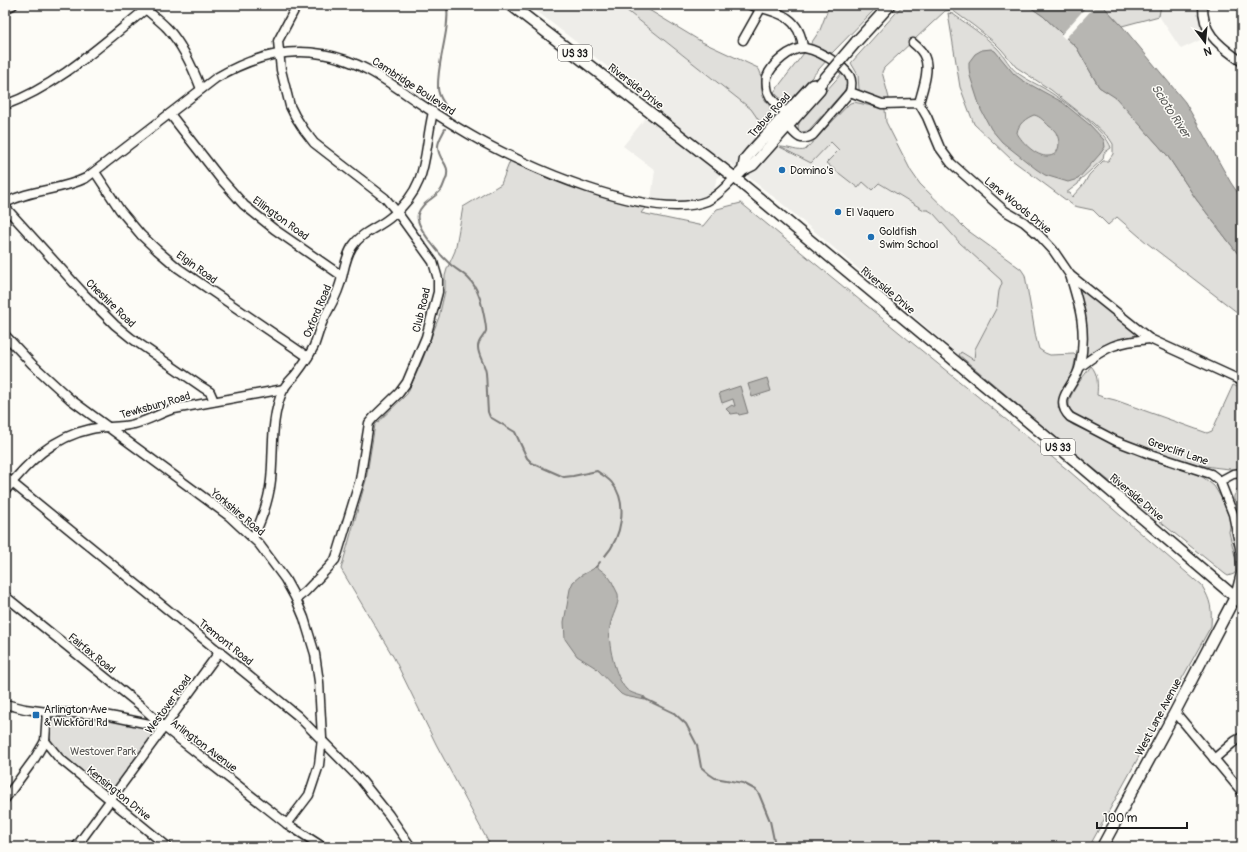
<svg xmlns="http://www.w3.org/2000/svg" width="1247" height="852" font-family="Pangolin,sans-serif">
  <style>
    .built { fill: #eeede9 }
    .green { fill: #e0dfdb; stroke: #7e7e7c }
    .water { fill: #b7b6b2; stroke: #797876; fill-rule: evenodd }
    .pier { fill: #fdfcf7 }
    .lines { fill: none; stroke-linecap: round; stroke-linejoin: round }
    .stream { stroke: #797876; stroke-width: 2 }
    .minor-casing { stroke: #1c1c1c; stroke-width: 11 }
    .major-casing { stroke: #1c1c1c; stroke-width: 13 }
    .minor { stroke: #fdfcf7; stroke-width: 8 }
    .major { stroke: #fdfcf7; stroke-width: 10 }
    .major-bridge-casing { stroke: #1c1c1c; stroke-width: 13; stroke-linecap: butt }
    .major-bridge { stroke: #fdfcf7; stroke-width: 10 }
    .poi-dot { fill: #1f6fb2; stroke: #fdfcf7; stroke-width: 1.5 }
    .labels { text-anchor: middle; stroke-width: 3; stroke-linejoin: round; paint-order: stroke }
    .shield { fill: #fdfcf7; stroke: #605f5e; stroke-width: 1 }
    .shield-label { font-size: 10px; font-weight: bold; fill: #1c1c1c }
    .street-label { font-size: 11px; fill: #1c1c1c; stroke: #fdfcf7 }
    .poi-label { font-size: 11px; fill: #1c1c1c; stroke: #fdfcf7; text-anchor: start }
    .park-label { font-size: 11px; fill: #575655; stroke: #fdfcf7 }
    .water-label { font-size: 12px; font-style: italic; fill: #5a5a58; stroke: #fdfcf7 }
  </style>
  <rect width="100%" height="100%" fill="#fdfcf7"/>
  <filter id="ink" filterUnits="userSpaceOnUse"><feTurbulence type="fractalNoise" baseFrequency=".025" numOctaves="2"/><feDisplacementMap in="SourceGraphic" scale="8" xChannelSelector="R" yChannelSelector="G"/><feConvolveMatrix kernelMatrix="1 2 1 2 8 2 1 2 1" color-interpolation-filters="sRGB"/></filter>
  <g filter="url(#ink)">
    <g class="built">
      <path d="M 529,5 L 619,5 L 751,109 L 780,147 L 801,159 L 830,141 L 839,150 L 827,163 L 858,188 L 863,182 L 878,183 L 924,210 L 928,210 L 933,213 L 960,243 L 1001,280 L 1002,283 L 999,291 L 997,307 L 975,349 L 974,361 L 962,352 L 959,355 L 779,201 L 730,163 L 716,180 L 715,187 L 712,192 L 705,196 L 691,200 L 670,201 L 651,199 L 655,170 L 623,146 L 656,105 Z"/>
      <path d="M 1161,5 L 1207,5 L 1203,6 L 1211,35 L 1181,49 L 1159,16 Z"/>
    </g>
    <g class="green">
      <path d="M 823,5 L 879,5 L 832,53 L 810,45 L 820,30 L 828,9 L 827,6 Z"/>
      <path d="M 903,5 L 1027,5 L 1043,16 L 1077,48 L 1099,87 L 1116,97 L 1167,155 L 1196,199 L 1242,259 L 1242,316 L 1147,243 L 1117,217 L 1108,225 L 1093,210 L 1074,206 L 1012,160 L 974,124 L 960,87 L 948,13 L 953,14 C 968,25 984,35 997,48 C 1005,56 1009,67 1019,74 C 1027,80 1037,84 1045,89 C 1060,98 1108,132 1111,148 L 1104,153 L 1103,159 L 1080,180 L 1078,184 L 1066,193 L 1070,193 L 1072,197 L 1084,184 L 1089,175 L 1103,161 L 1108,161 L 1113,154 L 1113,144 L 1109,138 L 1093,123 L 1051,90 L 1016,67 L 1002,50 L 994,42 L 974,26 L 952,10 L 945,11 L 884,68 L 882,72 L 889,98 L 888,101 C 875,99 869,98 859,90 L 858,75 L 851,63 Z"/>
      <path d="M 1102,5 L 1161,5 L 1159,16 L 1122,26 Z"/>
      <path d="M 630,7 L 644,7 L 702,42 L 758,68 C 764,76 760,86 763,96 C 765,102 772,106 771,112 L 760,122 L 751,109 L 626,10 Z"/>
      <path d="M 804,53 L 810,53 L 827,60 L 795,96 C 785,102 782,101 774,92 Z"/>
      <path d="M 843,72 C 848,79 848,84 844,91 L 808,131 L 801,132 L 799,131 L 798,127 L 800,120 Z"/>
      <path d="M 854,102 L 885,109 L 886,122 L 911,171 L 920,184 L 967,230 L 1021,269 L 1025,275 L 1036,338 L 1039,349 L 1045,353 L 1050,355 L 1074,354 L 1076,356 L 1072,375 L 1062,397 L 1058,407 L 1066,420 L 1073,425 L 1150,460 L 1191,471 L 1204,478 L 1214,486 L 1222,499 L 1231,522 L 1229,532 L 1237,564 L 1236,571 L 1234,574 L 1228,576 L 1225,574 L 1077,455 L 959,355 L 961,352 L 974,360 L 975,349 L 997,307 L 999,291 L 1002,283 L 1001,280 L 960,243 L 933,213 L 928,210 L 924,210 L 879,183 L 872,190 L 863,182 L 858,188 L 826,163 L 839,150 L 831,142 L 811,163 L 780,147 C 789,147 798,152 805,150 L 850,103 Z"/>
      <path d="M 510,161 C 553,182 598,197 645,208 L 641,213 L 703,226 L 717,209 L 741,203 L 1069,471 L 1202,586 C 1211,601 1212,609 1211,626 L 1089,847 L 491,847 L 436,744 L 394,658 L 341,569 L 366,480 L 375,425 L 407,394 L 422,361 L 439,317 L 445,291 L 445,276 L 447,269 L 455,251 L 463,207 L 501,184 Z"/>
      <path d="M 1082,290 L 1140,333 L 1141,337 L 1088,357 L 1086,355 C 1087,334 1088,313 1079,294 Z"/>
      <path d="M 1091,366 C 1098,373 1098,385 1097,395 L 1103,397 L 1115,400 L 1207,433 L 1212,431 L 1233,385 L 1242,389 L 1242,470 C 1230,469 1217,468 1206,466 C 1184,461 1070,427 1069,405 C 1068,394 1085,375 1091,366 Z"/>
      <path d="M 1242,481 L 1242,521 L 1234,499 L 1234,496 Z"/>
      <path d="M 57,717 C 73,717 148,720 155,734 L 109,795 L 54,748 C 49,738 44,723 57,717 Z"/>
    </g>
    <g class="water">
      <path d="M 1027,5 L 1102,5 L 1122,26 L 1185,102 L 1231,183 L 1242,199 L 1242,259 L 1196,199 L 1167,155 L 1116,98 L 1099,87 L 1077,48 L 1043,16 Z"/>
      <path d="M 991,49 L 995,51 L 1014,74 L 1022,80 L 1062,102 L 1090,125 L 1104,140 L 1105,147 L 1100,154 L 1078,179 L 1068,182 L 1045,175 L 1036,169 L 1002,142 L 991,129 L 981,110 L 970,76 L 969,68 L 969,62 L 975,54 L 982,50 ZM 1034,115 C 1040,116 1045,122 1049,126 C 1052,128 1056,131 1057,135 C 1061,143 1059,156 1048,156 C 1036,157 1022,142 1017,133 C 1018,124 1026,118 1034,115 Z"/>
      <path d="M 767,378 L 771,391 L 752,397 L 748,384 Z"/>
      <path d="M 740,386 L 748,413 L 739,415 L 738,413 L 731,414 L 726,409 L 732,405 L 733,406 L 735,406 L 733,399 L 722,403 L 719,393 Z"/>
      <path d="M 596,566 C 605,574 609,574 614,586 C 615,589 617,591 618,594 C 620,605 611,616 610,627 C 607,642 615,677 626,689 C 630,693 639,695 645,697 L 645,700 L 625,696 L 621,694 L 596,668 L 577,656 L 565,639 L 564,622 L 570,589 L 573,582 L 580,576 L 593,569 Z"/>
    </g>
    <path class="pier" d="M 1088,5 L 1096,5 L 1065,39 L 1061,35 Z"/>
    <g class="lines">
      <g class="stream">
        <path d="M 447,5 C 450,33 437,60 438,88 C 438,99 448,105 450,116"/>
        <path d="M 445,129 C 442,135 437,142 438,148 C 439,162 451,163 446,179 C 444,182 443,188 441,190 C 434,199 422,202 418,214 C 414,226 442,257 451,265 C 457,270 463,273 468,278 C 473,283 477,290 479,296 C 481,300 487,328 486,331 C 484,337 478,340 478,347 C 478,356 485,364 486,373 C 487,386 487,399 488,412 L 490,417 L 515,432 L 527,458 L 532,463 L 564,477 L 573,476 L 597,471 C 602,475 608,478 612,483 C 629,504 621,538 605,556"/>
        <path d="M 596,567 L 600,562"/>
        <path d="M 643,698 L 674,713 L 686,724 L 697,745 L 701,767 L 709,774 L 715,778 L 743,783 L 756,790 L 759,794 L 770,821 L 774,840"/>
      </g>
      <defs>
        <g id="minor">
          <path d="M 141,5 C 150,13 159,20 167,28 C 183,45 193,68 201,89"/>
          <path d="M 750,5 C 777,12 800,15 803,48"/>
          <path d="M 1203,5 C 1202,35 1221,46 1242,62"/>
          <path d="M 5,9 L 13,5"/>
          <path d="M 743,40 L 761,8"/>
          <path d="M 913,43 C 918,47 923,52 925,58 C 930,70 922,91 919,103"/>
          <path d="M 850,92 L 882,104 L 919,103 L 927,117 L 940,148 L 951,163 L 1005,211 L 1024,222 L 1039,235 L 1053,250 L 1070,275 L 1150,339 L 1242,381"/>
          <path d="M 5,105 C 59,85 102,44 146,9"/>
          <path d="M 787,113 C 780,107 771,101 768,92 C 767,88 766,82 767,77 C 771,65 791,47 805,48 C 817,50 828,57 838,64 C 849,73 854,78 850,92 L 813,135 C 800,143 796,135 788,126"/>
          <path d="M 170,114 L 220,178 L 244,205 L 274,229 L 342,276"/>
          <path d="M 95,172 L 120,210 L 141,235 L 157,250 L 178,268 L 308,357"/>
          <path d="M 5,203 C 31,189 60,191 86,178 L 216,78 C 248,59 283,47 322,54 C 359,60 386,80 416,101 C 434,113 453,125 472,136 C 522,165 651,223 707,201 C 718,196 726,186 735,178"/>
          <path d="M 5,207 L 84,294 L 115,325 L 131,338 L 202,387 L 210,392 L 214,401"/>
          <path d="M 1070,275 C 1080,307 1087,331 1080,365 C 1077,385 1051,398 1070,417 L 1116,441 L 1150,454 L 1211,474 L 1220,481 L 1233,514 L 1240,548 L 1241,573 L 1235,597"/>
          <path d="M 5,335 L 32,364 L 70,399 L 229,516 L 259,544 L 285,579 L 296,599 L 304,618 L 315,654 L 319,682 L 322,738 L 319,765 L 309,795 L 287,824"/>
          <path d="M 1080,367 C 1107,346 1116,342 1150,339"/>
          <path d="M 5,477 L 298,716 L 361,780 L 389,815 L 411,847"/>
          <path d="M 1220,481 L 1233,474 L 1242,473"/>
          <path d="M 5,491 C 28,462 53,437 91,429 C 105,426 119,428 134,424 C 148,421 160,413 174,409 L 284,389"/>
          <path d="M 253,538 C 262,519 269,500 271,480 C 274,450 270,419 283,390 C 286,384 292,379 296,374 C 303,365 309,356 314,346 C 317,338 319,330 322,323 C 327,311 335,300 339,287 C 344,274 344,260 352,247 C 362,231 379,228 392,216 C 430,185 423,154 433,112"/>
          <path d="M 5,596 L 141,706 L 164,727"/>
          <path d="M 296,599 L 305,592 L 329,567 L 335,560 L 338,552 L 360,480 L 369,423 L 374,417 L 399,393 L 407,382 L 426,337 L 438,292 L 438,279 L 433,262 L 397,212 L 385,198 L 314,143 L 304,130 L 295,116 L 290,106 L 281,70 L 278,41 L 297,5"/>
          <path d="M 5,704 L 25,709 L 47,712 L 98,714 L 115,717 L 164,727 L 287,824 L 323,847"/>
          <path d="M 47,712 L 45,741 L 59,758 L 168,847"/>
          <path d="M 1175,712 L 1242,792"/>
          <path d="M 1214,759 L 1235,741 L 1242,737"/>
          <path d="M 5,799 L 35,758 L 45,741"/>
          <path d="M 76,847 L 220,651"/>
        </g>
        <g id="major">
          <path d="M 511,5 L 735,178 L 1074,460 L 1242,603"/>
          <path d="M 856,42 L 890,5"/>
          <path d="M 735,178 L 743,170 L 753,165 L 820,90 L 820,84 L 812,85 L 750,153 L 745,159 L 743,170"/>
          <path d="M 1102,847 L 1175,712 L 1235,597"/>
        </g>
      </defs>
      <use href="#minor" class="minor-casing"/>
      <use href="#major" class="major-casing"/>
      <use href="#minor" class="minor"/>
      <use href="#major" class="major"/>
      <defs>
        <path id="major-bridge" d="M 820,84 L 856,42"/>
      </defs>
      <use href="#major-bridge" class="major-bridge-casing"/>
      <use href="#major-bridge" class="major-bridge"/>
    </g>
  </g>
  <g class="poi-dot">
    <circle cx="782" cy="170" r="4"/>
    <circle cx="838" cy="212" r="4"/>
    <circle cx="871" cy="237" r="4"/>
    <rect x="32" y="711" width="8" height="8" rx="2"/>
  </g>
  <g class="labels">
    <g class="shield">
      <rect x="558" y="45" width="34" height="16" rx="3"/>
      <rect x="1041" y="439" width="34" height="16" rx="3"/>
    </g>
    <g class="shield-label">
      <text x="575" y="57">US 33</text>
      <text x="1058" y="451">US 33</text>
    </g>
    <g class="street-label">
      <text transform="translate(414 86) rotate(33)" y="4">Cambridge Boulevard</text>
      <text transform="translate(636 86) rotate(38)" y="4">Riverside Drive</text>
      <text transform="translate(769 115) rotate(-48)" y="4">Trabue Road</text>
      <text transform="translate(1018 205) rotate(39)" y="4">Lane Woods Drive</text>
      <text transform="translate(281 218) rotate(36)" y="4">Ellington Road</text>
      <text transform="translate(197 267) rotate(36)" y="4">Elgin Road</text>
      <text transform="translate(888 290) rotate(40)" y="4">Riverside Drive</text>
      <text transform="translate(111 303) rotate(44)" y="4">Cheshire Road</text>
      <text transform="translate(421 310) rotate(-76)" y="4">Club Road</text>
      <text transform="translate(317 311) rotate(-67)" y="4">Oxford Road</text>
      <text transform="translate(155 405) rotate(-16)" y="4">Tewksbury Road</text>
      <text transform="translate(1178 451) rotate(19)" y="4">Greycliff Lane</text>
      <text transform="translate(1137 497) rotate(40)" y="4">Riverside Drive</text>
      <text transform="translate(238 512) rotate(40)" y="4">Yorkshire Road</text>
      <text transform="translate(226 642) rotate(39)" y="4">Tremont Road</text>
      <text transform="translate(92 653) rotate(39)" y="4">Fairfax Road</text>
      <text transform="translate(168 704) rotate(-54)" y="4">Westover Road</text>
      <text transform="translate(1158 717) rotate(-62)" y="4">West Lane Avenue</text>
      <text transform="translate(204 745) rotate(37)" y="4">Arlington Avenue</text>
      <text transform="translate(119 793) rotate(39)" y="4">Kensington Drive</text>
    </g>
    <g class="poi-label">
      <text x="790" y="174">Domino's</text>
      <text x="846" y="216">El Vaquero</text>
      <text x="879" y="235">Goldfish<tspan x="879" dy="13">Swim School</tspan></text>
      <text x="44" y="713">Arlington Ave<tspan x="44" dy="13">&amp; Wickford Rd</tspan></text>
    </g>
    <g class="park-label">
      <text x="103" y="755">Westover Park</text>
    </g>
    <g class="water-label">
      <text transform="translate(1171 111) rotate(57)" y="4">Scioto River</text>
    </g>
  </g>
  <rect width="1247" height="852" fill="none" stroke="#fdfcf7" stroke-width="20"/>
  <rect x="10" y="10" width="1227" height="832" fill="none" stroke="#1c1c1c" stroke-width="1.5" filter="url(#ink)"/>
  <g transform="translate(1205 42) rotate(164)" stroke="#fdfcf7" stroke-width="3" paint-order="stroke">
  <path d="M0-3L7 15L0 10L-7 15Z" fill="#1c1c1c"/>
  <text y="-6" font-size="11" font-weight="bold" text-anchor="middle" fill="#1c1c1c">N</text>
  </g>
  <path d="M1097 822v6h90v-6" fill="none" stroke="#1c1c1c" stroke-width="2"/>
  <text x="1103" y="822" font-size="12" fill="#1c1c1c" stroke="#fdfcf7" stroke-width="3" paint-order="stroke">100 m</text>
</svg>
